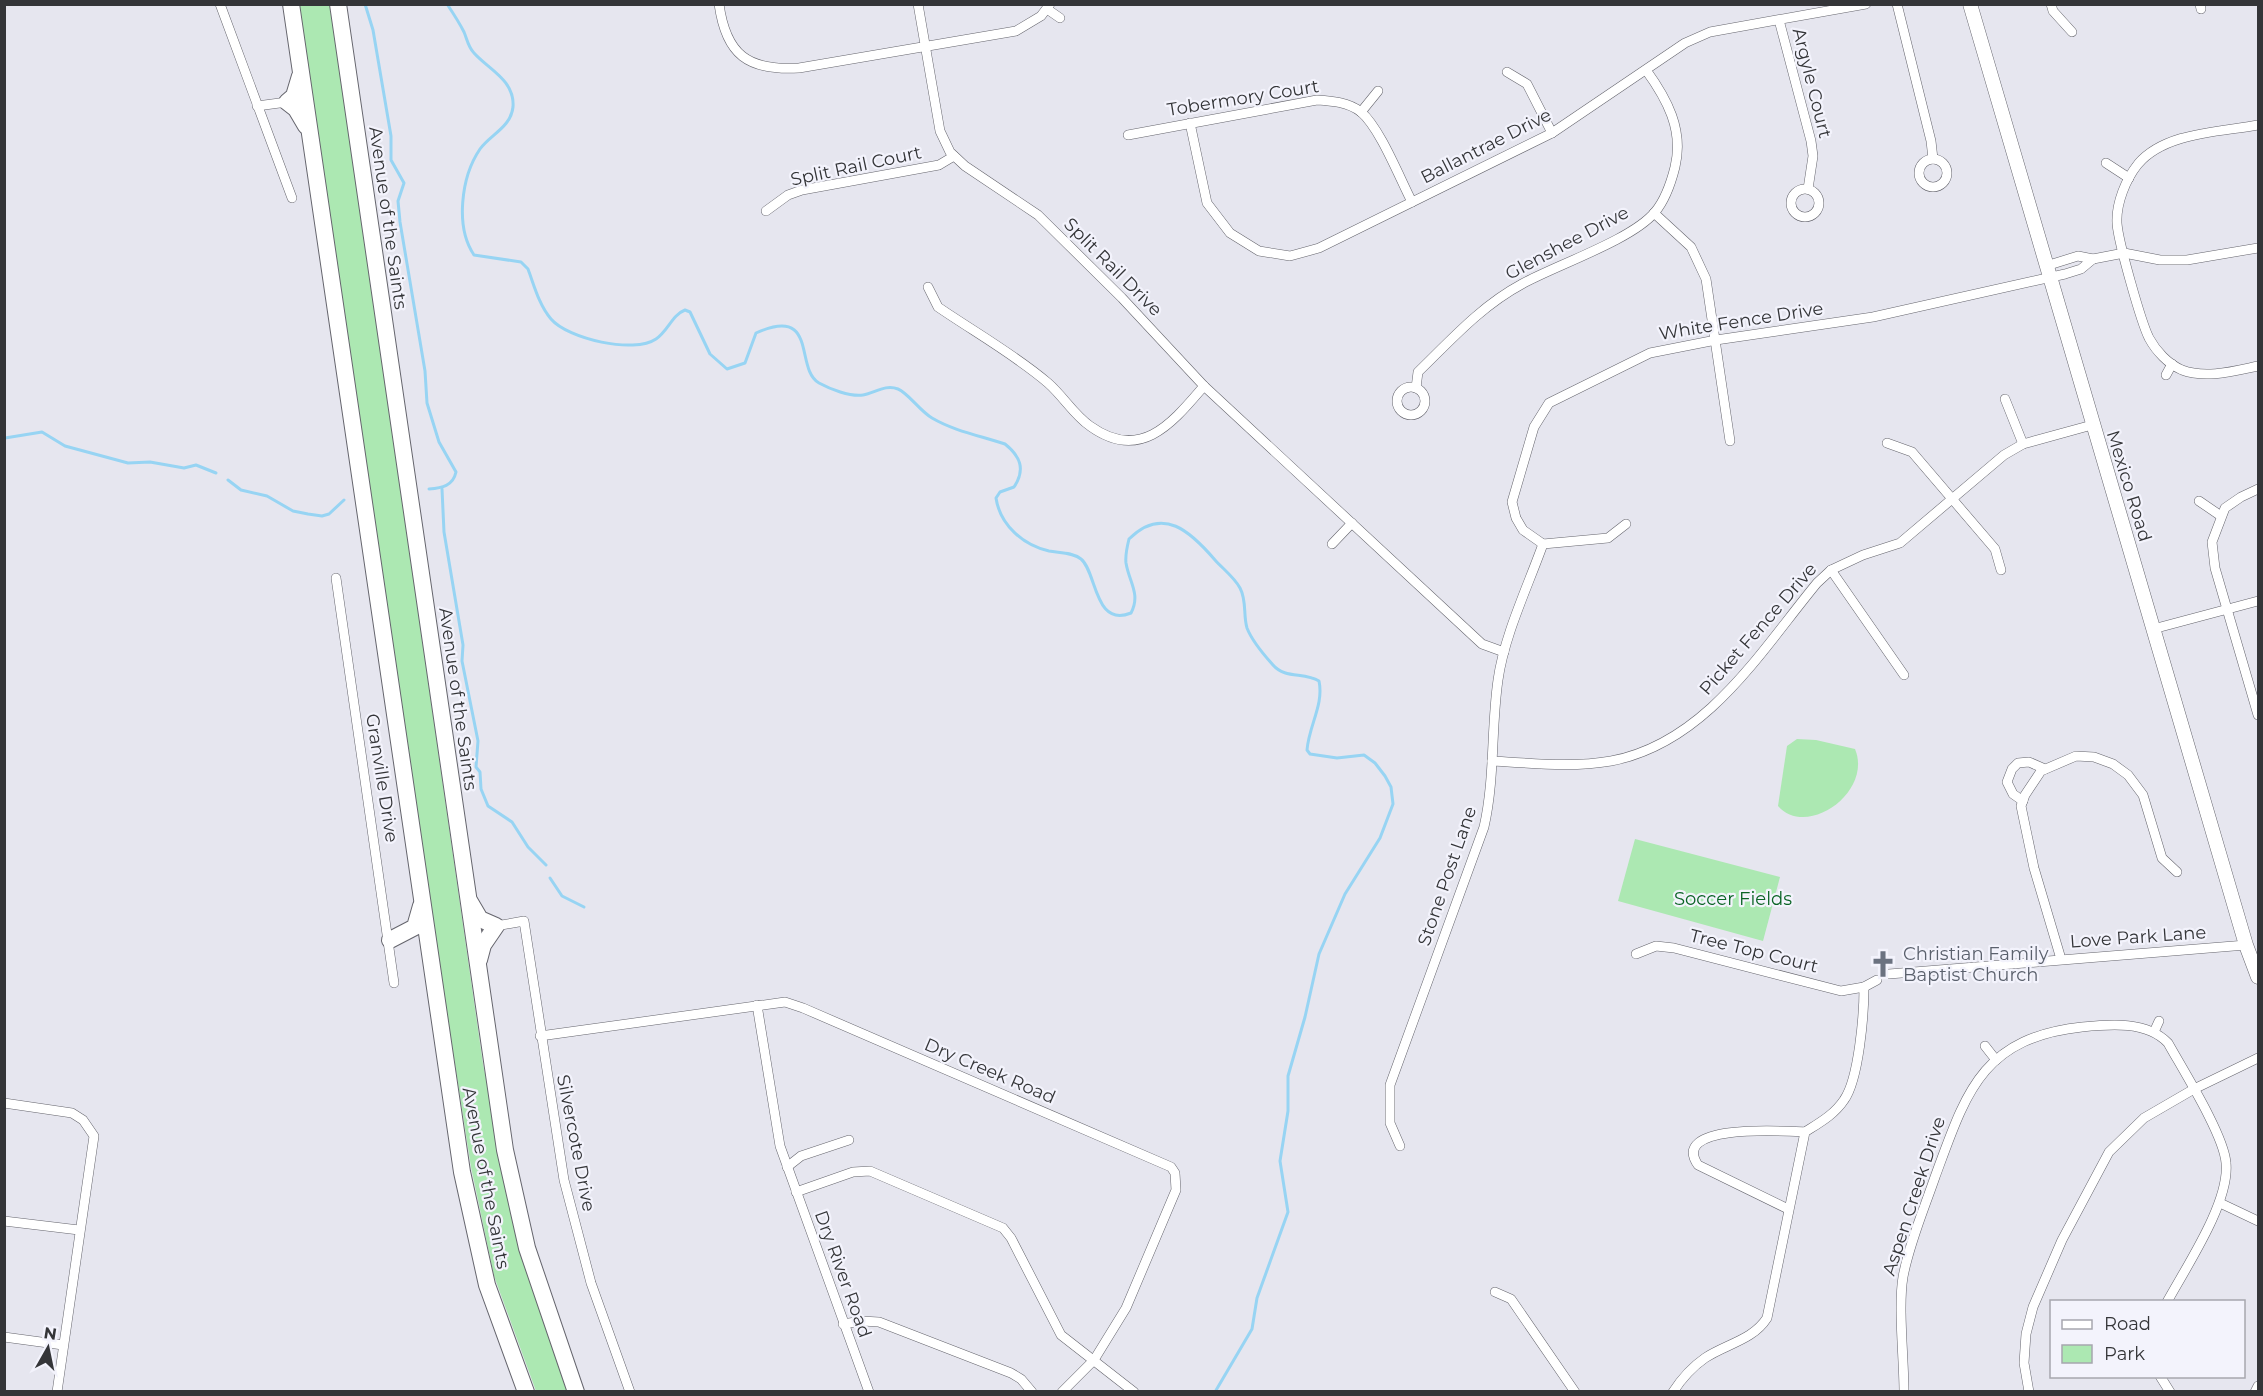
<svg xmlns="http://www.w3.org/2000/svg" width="2263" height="1396" font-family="Montserrat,sans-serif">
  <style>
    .green { fill: #ace8b2 }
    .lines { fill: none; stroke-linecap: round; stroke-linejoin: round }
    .stream { stroke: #97d4f3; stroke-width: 3 }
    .street-casing { stroke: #65656d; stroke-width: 10 }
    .secondary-casing { stroke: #65656d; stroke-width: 15 }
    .highway-casing { stroke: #65656d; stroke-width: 18 }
    .street { stroke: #fff; stroke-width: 9 }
    .secondary { stroke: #fff; stroke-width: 14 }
    .highway { stroke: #fff; stroke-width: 16 }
    .labels { text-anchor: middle; stroke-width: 4.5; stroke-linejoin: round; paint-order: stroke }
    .street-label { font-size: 18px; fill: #343538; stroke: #f3f3fc }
    .park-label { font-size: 18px; fill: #0a6425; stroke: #f3f3fc }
    .worship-label { font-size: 18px; fill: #5b616d; stroke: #f3f3fc; text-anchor: start }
  </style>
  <rect width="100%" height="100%" fill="#e6e6ef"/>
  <g class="green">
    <path d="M 298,5 L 331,5 L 483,1064 L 523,1260 L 569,1391 L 536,1391 L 494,1276 L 471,1167 L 426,879 Z"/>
    <path d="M 1797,739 L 1816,740 L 1855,749 C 1873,792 1807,839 1778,806 L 1787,746 Z"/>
    <path d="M 1635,839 L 1780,877 L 1763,941 L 1618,901 Z"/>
  </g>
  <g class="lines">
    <g class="stream">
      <path d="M 365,4 L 373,30 L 391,136 L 391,160 L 404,183 L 398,201 L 400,222 L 425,371 L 427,403 L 439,442 L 456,472 C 453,486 442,488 429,489"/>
      <path d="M 447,4 C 453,13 459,22 464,32 C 467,39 468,47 474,53 C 488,69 515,80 513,107 C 511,127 490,135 480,149 C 461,177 455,227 474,255 L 521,262 L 528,269 C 534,285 539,305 551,319 C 568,339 634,354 656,339 C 668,331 672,315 685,310 L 690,312 L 710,354 L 727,369 L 745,363 L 756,333 C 819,305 794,369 819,383 C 830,389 850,397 863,395 C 875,393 885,384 898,389 C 908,393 920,411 932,418 C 954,431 981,436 1005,444 C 1020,456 1026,469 1014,487 L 1000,492 L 996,498 C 1000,525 1023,545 1049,551 C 1059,553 1072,552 1081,559 C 1097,572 1094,628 1131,613 C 1141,594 1129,582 1126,563 C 1125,555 1127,547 1129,539 C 1163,505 1191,532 1215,560 C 1223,569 1234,577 1240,588 C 1247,601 1243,615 1247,628 C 1252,641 1264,655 1273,665 C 1285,679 1304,672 1319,681 C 1324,705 1309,725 1307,750 L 1310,754 L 1337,758 L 1364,755 L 1375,763 L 1385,776 L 1391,787 L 1393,804 L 1380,838 L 1345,894 L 1319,954 L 1305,1017 L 1288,1076 L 1288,1111 L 1280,1161 L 1288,1212 L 1257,1298 L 1252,1329 L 1215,1392"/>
      <path d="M 5,438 L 42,432 L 65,446 L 128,463 L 150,462 L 184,468 L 196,465 L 216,473"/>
      <path d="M 228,480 L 241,490 L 267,496 L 293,511 L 308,514 L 322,516 L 329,514 L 344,500"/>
      <path d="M 442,489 L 444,532 L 463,645 L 462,661 L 478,741 L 476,767 L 480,772 L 481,789 L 488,806 L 512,822 L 528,847 L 546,865"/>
      <path d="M 550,878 L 562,896 L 584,907"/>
    </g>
    <defs>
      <g id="street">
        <path d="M 220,4 L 292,198"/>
        <path d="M 719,4 C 726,55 748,71 799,68 L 1016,31 L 1041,16 L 1050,4"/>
        <path d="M 918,4 L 940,131 L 950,152 L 965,166 L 1038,215 L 1122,298 L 1204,386 L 1482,644 L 1504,652"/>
        <path d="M 1897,4 L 1931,141 L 1933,159"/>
        <path d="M 2051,4 L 2053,11 L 2072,32"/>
        <path d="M 2200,4 L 2201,9"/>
        <path d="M 1047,9 L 1060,18"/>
        <path d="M 1779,20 L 1811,141 L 1813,156 L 1808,189"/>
        <path d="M 1507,72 L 1527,84 L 1552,133"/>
        <path d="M 257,106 L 287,102"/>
        <path d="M 1361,112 L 1378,91"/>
        <path d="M 1190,123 L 1207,203 L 1230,233 L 1259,251 L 1290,256 L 1319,248 L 1552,133 L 1685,43 L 1710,32 L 1866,4"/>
        <path d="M 2258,125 C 2221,132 2165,132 2138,164 C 2126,179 2116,203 2117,223 C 2118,241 2141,322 2149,338 C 2156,351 2168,364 2182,370 C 2206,379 2234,371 2258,366"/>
        <path d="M 1128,135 L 1317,100 C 1332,101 1348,102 1361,112 C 1380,128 1400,179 1412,202"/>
        <circle cx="1933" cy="173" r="14"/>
        <path d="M 2106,163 L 2129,178"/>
        <circle cx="1805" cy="203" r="14"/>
        <path d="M 766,211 L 788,195 L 802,190 L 939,165 L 954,156"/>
        <path d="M 1654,213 L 1691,247 L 1706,279 L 1730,441"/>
        <path d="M 2046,266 L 2078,256 L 2093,259 L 2124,253 L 2160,260 L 2187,260 L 2258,248"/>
        <path d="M 928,287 L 938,307 C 973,331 1017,356 1048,383 C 1063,396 1074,415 1090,426 C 1141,463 1173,422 1204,386"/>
        <path d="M 2166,375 L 2172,364"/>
        <circle cx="1411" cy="401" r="14"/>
        <path d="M 1416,388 L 1418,372 C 1451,340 1481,306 1522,284 C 1556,265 1632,240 1655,212 C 1666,199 1671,183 1675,167 C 1684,130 1667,99 1646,70"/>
        <path d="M 2005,399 L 2023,444"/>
        <path d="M 1887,443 L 1912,452 L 1995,549 L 2001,570"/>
        <path d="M 2258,489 L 2241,497 L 2225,508 L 2212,542 L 2215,568 L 2258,715"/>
        <path d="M 2199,501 L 2221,516"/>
        <path d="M 1626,524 L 1608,538 L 1543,544 L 1523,530 L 1516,518 L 1512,502 L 1534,427 L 1549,403 L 1650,353 L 1716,340 L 1873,317 L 2065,274 L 2081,269 L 2093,259"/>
        <path d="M 1332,544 L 1352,523"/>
        <path d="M 1831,570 L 1904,675"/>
        <path d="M 336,578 L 394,983"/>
        <path d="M 2153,629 L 2258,601"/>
        <path d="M 1492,761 C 1531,763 1571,768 1611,761 C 1706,743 1760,652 1817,583 L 1831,570 L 1863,555 L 1900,543 L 2004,455 L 2023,444 L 2092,425"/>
        <path d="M 2023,801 L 2013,794 L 2007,782 L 2012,769 L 2018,763 L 2029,762 L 2045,769"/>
        <path d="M 496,926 L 524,921 L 564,1180 L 591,1283 L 630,1392"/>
        <path d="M 1636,954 L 1656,946 L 1674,948 L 1841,991 L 1864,987 L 1877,980"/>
        <path d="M 2061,959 L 2034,868 L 2021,806 L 2025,795 L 2041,771 L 2076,756 L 2094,757 L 2113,764 L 2128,775 L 2143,795 L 2162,858 L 2177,872"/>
        <path d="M 1889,974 L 2246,945"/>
        <path d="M 757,1005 L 780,1146 L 869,1392"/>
        <path d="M 2154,1032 L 2159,1021"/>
        <path d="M 540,1036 L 785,1002 L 803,1008 L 1171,1167 L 1175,1173 L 1176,1190 L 1126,1308 L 1094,1360 L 1062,1392"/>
        <path d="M 1985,1046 L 1996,1060"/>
        <path d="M 4,1103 L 72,1113 L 83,1120 L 94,1136 L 57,1392"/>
        <path d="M 1400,1146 L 1390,1123 L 1390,1085 L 1484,827 C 1495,779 1491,728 1498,680 C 1504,636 1528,586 1543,544"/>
        <path d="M 787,1167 L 801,1156 L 849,1140"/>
        <path d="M 796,1192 L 853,1172 L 870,1171 L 1003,1228 L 1011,1238 L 1061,1335 L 1134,1392"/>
        <path d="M 2220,1203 L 2258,1221"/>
        <path d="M 1788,1209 L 1698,1165 C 1669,1123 1785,1131 1805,1132"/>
        <path d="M 4,1221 L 79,1230"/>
        <path d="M 1495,1292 L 1511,1299 L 1575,1392"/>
        <path d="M 843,1324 L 862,1321 L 879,1322 L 1011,1373 L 1021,1379 L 1032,1392"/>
        <path d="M 4,1337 L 63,1345"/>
        <path d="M 2160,1376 L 2170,1392"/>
        <path d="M 1673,1392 C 1682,1378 1692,1367 1705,1358 C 1726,1344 1753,1340 1767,1318 L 1805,1132 C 1819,1123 1834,1115 1844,1100 C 1859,1079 1864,1014 1864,987"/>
        <path d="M 1904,1392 C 1904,1359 1898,1307 1903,1277 C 1909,1244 1924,1209 1935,1177 C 1966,1093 1981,1038 2082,1027 C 2111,1024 2147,1021 2168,1043 C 2183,1070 2224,1135 2226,1163 C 2230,1202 2186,1267 2167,1302"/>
        <path d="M 2029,1392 L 2024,1363 L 2026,1334 L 2033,1307 L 2062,1240 L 2109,1152 L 2144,1118 L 2194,1089 L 2258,1058"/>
        <path d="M 2255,1392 L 2258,1386"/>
      </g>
      <path id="secondary" d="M 1970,4 L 2246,945 L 2258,977"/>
      <g id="highway">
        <path d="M 291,4 L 462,1172 L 487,1285 L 526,1392"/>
        <path d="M 338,4 L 505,1150 L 527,1248 L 576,1392"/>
        <path d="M 300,76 L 294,96 L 287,102 L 296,109 L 306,126"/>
        <path d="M 470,902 L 480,919 L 496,926 L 483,945 L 479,960"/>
        <path d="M 390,940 L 415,927 L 421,906"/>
      </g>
    </defs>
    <use href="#street" class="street-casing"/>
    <use href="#secondary" class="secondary-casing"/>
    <use href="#highway" class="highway-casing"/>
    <use href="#street" class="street"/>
    <use href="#secondary" class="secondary"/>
    <use href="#highway" class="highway"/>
  </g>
  <defs>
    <symbol id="church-bare" viewBox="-9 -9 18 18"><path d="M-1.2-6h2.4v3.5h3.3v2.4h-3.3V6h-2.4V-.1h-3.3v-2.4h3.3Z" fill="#6b7280" stroke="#f3f3fc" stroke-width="2.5" paint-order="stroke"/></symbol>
  </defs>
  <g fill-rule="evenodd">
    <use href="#church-bare" x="1864" y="945" width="38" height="38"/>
  </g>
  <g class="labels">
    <g class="street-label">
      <text transform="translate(1812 83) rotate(76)" y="6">Argyle Court</text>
      <text transform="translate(1243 98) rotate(-9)" y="6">Tobermory Court</text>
      <text transform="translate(1486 146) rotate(-27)" y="6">Ballantrae Drive</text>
      <text transform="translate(856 166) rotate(-12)" y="6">Split Rail Court</text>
      <text transform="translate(388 218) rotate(82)" y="6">Avenue of the Saints</text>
      <text transform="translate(1567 243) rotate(-28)" y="6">Glenshee Drive</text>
      <text transform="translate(1113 267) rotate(45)" y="6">Split Rail Drive</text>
      <text transform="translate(1741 321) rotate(-9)" y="6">White Fence Drive</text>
      <text transform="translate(2129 486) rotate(73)" y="6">Mexico Road</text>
      <text transform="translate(1758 629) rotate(-49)" y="6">Picket Fence Drive</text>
      <text transform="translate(458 699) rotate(82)" y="6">Avenue of the Saints</text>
      <text transform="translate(382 778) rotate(81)" y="6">Granville Drive</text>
      <text transform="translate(1447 876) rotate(-71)" y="6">Stone Post Lane</text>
      <text transform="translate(2138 937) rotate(-4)" y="6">Love Park Lane</text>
      <text transform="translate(1754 951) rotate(14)" y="6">Tree Top Court</text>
      <text transform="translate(990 1071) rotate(23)" y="6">Dry Creek Road</text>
      <text transform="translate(576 1143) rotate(79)" y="6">Silvercote Drive</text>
      <text transform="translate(486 1178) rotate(79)" y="6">Avenue of the Saints</text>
      <text transform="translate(1914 1196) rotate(-72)" y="6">Aspen Creek Drive</text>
      <text transform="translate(843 1274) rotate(70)" y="6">Dry River Road</text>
    </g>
    <g class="park-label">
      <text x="1733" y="905">Soccer Fields</text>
    </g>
    <g class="worship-label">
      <text x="1903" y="960">Christian Family<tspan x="1903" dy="21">Baptist Church</tspan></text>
    </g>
  </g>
  <rect width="2263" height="1396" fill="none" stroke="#343538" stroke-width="12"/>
  <rect x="2050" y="1300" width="195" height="78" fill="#f3f3fc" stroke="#a7a7ae" stroke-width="1.5"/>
  <rect x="2062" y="1320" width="30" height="9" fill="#ffffff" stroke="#a7a7ae" stroke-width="1.5"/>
  <text x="2104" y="1330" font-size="18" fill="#343538">Road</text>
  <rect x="2062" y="1345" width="30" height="18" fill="#ace8b2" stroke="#a7a7ae" stroke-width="1.5"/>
  <text x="2104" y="1360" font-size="18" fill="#343538">Park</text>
  <g transform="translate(48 1348) rotate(9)" stroke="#f3f3fc" stroke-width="4.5" paint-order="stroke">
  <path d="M0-4.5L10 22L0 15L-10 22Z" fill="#343538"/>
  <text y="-9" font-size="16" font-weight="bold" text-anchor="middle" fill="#343538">N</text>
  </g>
</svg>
